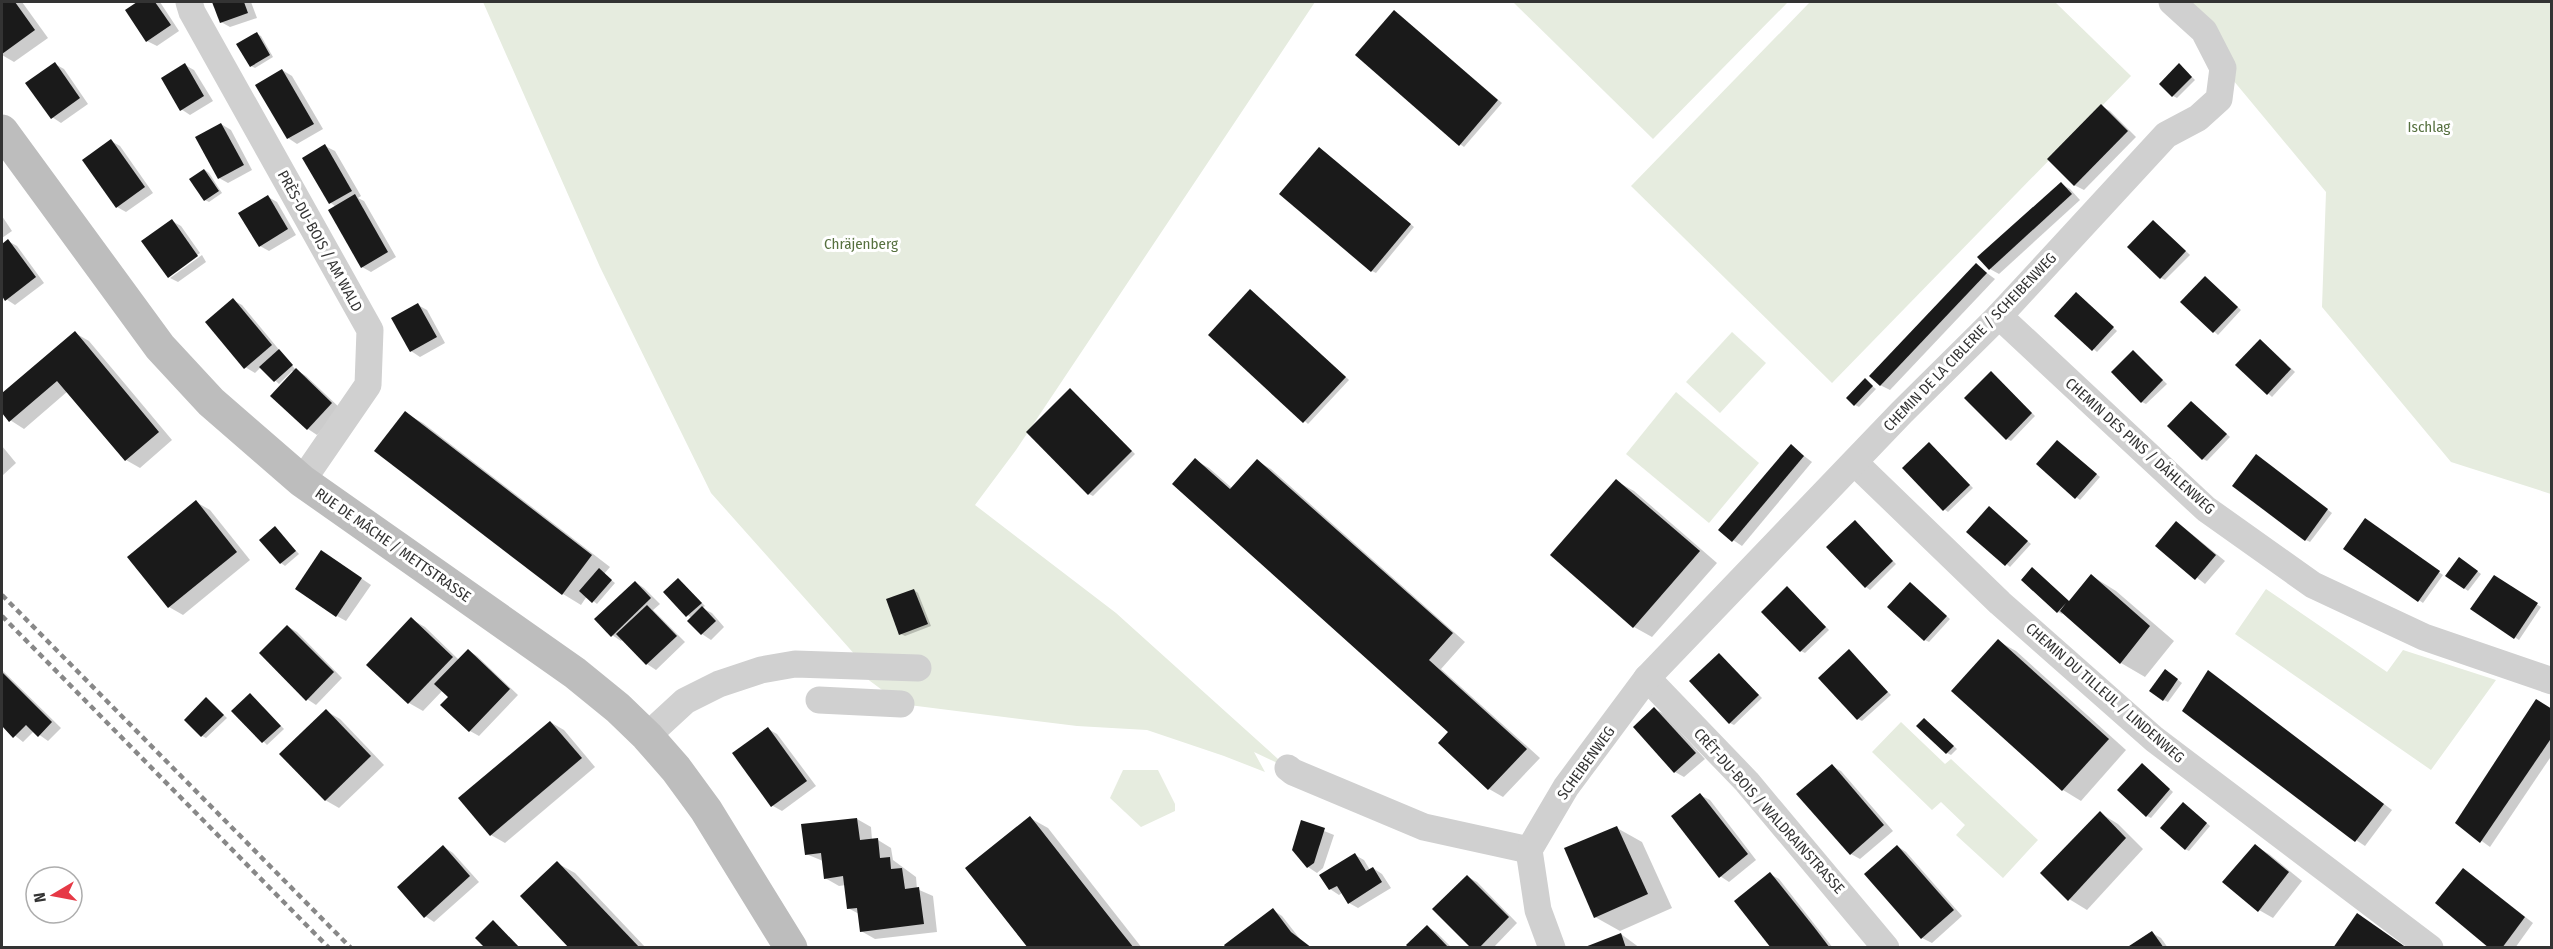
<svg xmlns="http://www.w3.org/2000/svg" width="2553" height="949" font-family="'Fira Sans Condensed',sans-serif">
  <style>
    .green { fill: #e6ecdf }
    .shadow { fill: #0003 }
    .building { fill: #1a1a1a }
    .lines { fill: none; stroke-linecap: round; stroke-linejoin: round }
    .minor { stroke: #d0d0d0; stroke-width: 27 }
    .secondary { stroke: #bdbdbd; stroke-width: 33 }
    .rail { stroke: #888; stroke-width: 4.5; stroke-dasharray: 6 4.5; stroke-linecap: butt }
    .labels { text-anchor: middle; stroke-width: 6; stroke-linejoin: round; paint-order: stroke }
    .park-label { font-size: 15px; fill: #56703f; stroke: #fff }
    .street-label { font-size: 15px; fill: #333; stroke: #fff }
  </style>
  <rect width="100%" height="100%" fill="#fff"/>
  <g class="green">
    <path d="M 483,2 L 1315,2 L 1016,450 L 975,505 L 1116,613 L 1288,768 L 1254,752 L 1265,772 L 1224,756 L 1147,730 L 1077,726 L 901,704 L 866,678 L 865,666 L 711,493 L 600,267 Z"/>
    <path d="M 1513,2 L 1788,2 L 1653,139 Z"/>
    <path d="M 1810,2 L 2055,2 L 2131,76 L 1832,383 L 1631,186 Z"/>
    <path d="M 2172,2 L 2551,2 L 2551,494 L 2451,462 L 2322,307 L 2326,192 L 2223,68 Z"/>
    <path d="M 1732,332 L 1766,363 L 1720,413 L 1686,382 Z"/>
    <path d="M 1676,392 L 1759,463 L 1709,523 L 1626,454 Z"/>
    <path d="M 2266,589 L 2387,672 L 2403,650 L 2496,680 L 2431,770 L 2235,634 Z"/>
    <path d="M 1901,722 L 1945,764 L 1951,759 L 2038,840 L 2003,878 L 1956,835 L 1965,825 L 1941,802 L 1932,810 L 1872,752 Z"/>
    <path d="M 1123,770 L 1158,770 L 1175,804 L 1175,811 L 1141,827 L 1110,798 Z"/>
  </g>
  <g class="shadow">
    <path d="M 2,2 L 22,2 L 48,38 L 14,62 L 2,55 Z"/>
    <path d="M 140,2 L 160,2 L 179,31 L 157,46 L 147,41 L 127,10 Z"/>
    <path d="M 214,2 L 251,2 L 257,18 L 230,27 L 221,22 Z"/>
    <path d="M 1398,14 L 1502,103 L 1464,147 L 1460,144 Z"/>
    <path d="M 257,34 L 261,36 L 273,57 L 255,68 L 251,66 Z"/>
    <path d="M 55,64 L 64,69 L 88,104 L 61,123 L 52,117 Z"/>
    <path d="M 185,65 L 194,70 L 213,101 L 190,115 L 181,109 Z"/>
    <path d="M 2183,68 L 2195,80 L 2177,98 L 2173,96 Z"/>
    <path d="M 282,70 L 292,76 L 323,129 L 297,144 L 288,138 Z"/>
    <path d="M 2101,106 L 2110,111 L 2136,137 L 2084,190 L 2074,185 Z"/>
    <path d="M 221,124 L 231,130 L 252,170 L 228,183 L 219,178 Z"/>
    <path d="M 111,141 L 120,146 L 153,193 L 126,212 L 117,207 Z"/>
    <path d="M 325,146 L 335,151 L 361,196 L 358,198 L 364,201 L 396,257 L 371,272 L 362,267 L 336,207 L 331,203 L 304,158 Z"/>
    <path d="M 1323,151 L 1414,227 L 1376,273 L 1372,271 Z"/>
    <path d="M 205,170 L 209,173 L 222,193 L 209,202 L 205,200 Z"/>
    <path d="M 2061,184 L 2070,189 L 2080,200 L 1999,274 L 1990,269 Z"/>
    <path d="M 268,197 L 277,202 L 296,235 L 269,251 L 260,246 Z"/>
    <path d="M 2,216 L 12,231 L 2,238 Z"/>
    <path d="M 172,221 L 181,226 L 200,253 L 170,274 L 170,277 L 169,276 Z"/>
    <path d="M 2157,224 L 2190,255 L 2165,280 L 2161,278 Z"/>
    <path d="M 8,241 L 17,246 L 44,283 L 15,305 L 6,299 L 2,293 L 2,245 Z"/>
    <path d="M 202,255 L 206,262 L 178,282 L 170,278 Z"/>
    <path d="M 1976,265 L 1995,279 L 1890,390 L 1880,385 Z"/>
    <path d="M 2206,278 L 2241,310 L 2218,335 L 2182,302 Z"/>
    <path d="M 1251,290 L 1349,380 L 1308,424 L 1210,334 Z"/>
    <path d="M 2080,296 L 2117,331 L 2097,352 L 2056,315 Z"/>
    <path d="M 233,300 L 242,305 L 295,369 L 306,376 L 341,409 L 317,435 L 308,429 L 273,396 L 294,373 L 292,371 L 279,384 L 261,367 L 255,373 L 245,367 Z"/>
    <path d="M 418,305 L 427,310 L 445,343 L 420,357 L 411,351 Z"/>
    <path d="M 75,333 L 89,341 L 172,440 L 140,468 L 126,460 L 68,391 L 24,429 L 10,420 L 2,411 L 2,395 Z"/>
    <path d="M 2264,343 L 2295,372 L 2272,397 L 2237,365 Z"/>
    <path d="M 2133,352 L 2167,384 L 2146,404 L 2142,402 Z"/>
    <path d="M 1995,376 L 2035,416 L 2011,441 L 2007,439 Z"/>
    <path d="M 1865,380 L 1876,389 L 1859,407 L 1855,405 Z"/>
    <path d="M 1070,390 L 1135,454 L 1093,496 L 1089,494 Z"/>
    <path d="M 2192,402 L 2230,437 L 2207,461 L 2203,459 Z"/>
    <path d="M 405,413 L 423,423 L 610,567 L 604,574 L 615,583 L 597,604 L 587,596 L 581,605 L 563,594 L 376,451 Z"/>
    <path d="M 1930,444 L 1973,488 L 1948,512 L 1944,509 Z"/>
    <path d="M 2061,444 L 2100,477 L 2080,500 L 2076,497 Z"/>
    <path d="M 2,446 L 16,463 L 2,476 Z"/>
    <path d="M 1791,446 L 1812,462 L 1742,546 L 1733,540 Z"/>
    <path d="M 2260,458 L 2332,513 L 2310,542 L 2306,540 Z"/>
    <path d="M 1195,460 L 1209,468 L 1233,489 L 1257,461 L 1271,469 L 1465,642 L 1441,669 L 1540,758 L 1503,797 L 1489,789 L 1450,732 Z"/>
    <path d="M 1616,481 L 1634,491 L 1717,563 L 1652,637 L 1634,627 L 1552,555 Z"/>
    <path d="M 196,502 L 210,510 L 250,560 L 183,615 L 169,607 Z"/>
    <path d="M 1993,511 L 2031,544 L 2010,567 L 1969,532 Z"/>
    <path d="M 1855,522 L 1896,564 L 1870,590 L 1866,587 Z"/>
    <path d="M 2177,522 L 2225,561 L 2205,584 L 2157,546 Z"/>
    <path d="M 2369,523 L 2443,575 L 2423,603 L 2345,549 Z"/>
    <path d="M 275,528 L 299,554 L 285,566 L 281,563 Z"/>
    <path d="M 330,557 L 371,585 L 346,621 L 337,616 Z"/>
    <path d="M 2464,561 L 2481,574 L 2468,591 L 2464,588 Z"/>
    <path d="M 2092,576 L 2116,591 L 2174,641 L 2145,677 L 2121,663 L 2064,612 L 2062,614 L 2058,612 L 2023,580 L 2070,602 Z"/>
    <path d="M 2494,577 L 2541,607 L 2519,640 L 2472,609 Z"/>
    <path d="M 678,579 L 705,606 L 702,608 L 712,613 L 724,627 L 711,640 L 702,634 L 691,618 L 665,592 Z"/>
    <path d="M 635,582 L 644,588 L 660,604 L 653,610 L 685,642 L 656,670 L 647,664 L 623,639 L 621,641 L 612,635 Z"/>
    <path d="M 1910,584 L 1950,619 L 1929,642 L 1925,640 Z"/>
    <path d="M 914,590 L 918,593 L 931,626 L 905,636 L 901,634 Z"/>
    <path d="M 1791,591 L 1829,630 L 1805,653 L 1801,651 Z"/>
    <path d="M 411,619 L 425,627 L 459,660 L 468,650 L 477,656 L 518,695 L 479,736 L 470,731 L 450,697 L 443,690 L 423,711 L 409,703 L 368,665 Z"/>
    <path d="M 287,626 L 297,632 L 342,678 L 316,705 L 307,699 Z"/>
    <path d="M 1998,641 L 2016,651 L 2126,750 L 2081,801 L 2063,790 Z"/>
    <path d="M 1849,651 L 1891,695 L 1862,721 L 1858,719 Z"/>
    <path d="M 1719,655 L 1762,698 L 1734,725 L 1730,723 Z"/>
    <path d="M 2,670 L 61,728 L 48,741 L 34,731 L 23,742 L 2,725 Z"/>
    <path d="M 2209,672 L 2392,810 L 2365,846 L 2356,840 Z"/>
    <path d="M 2169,673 L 2182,683 L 2168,702 L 2164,700 Z"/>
    <path d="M 251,695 L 284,729 L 267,745 L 233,711 Z"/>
    <path d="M 207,699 L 227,718 L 206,738 L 202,736 Z"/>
    <path d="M 1655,709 L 1664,714 L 1705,759 L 1684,777 L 1675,772 Z"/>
    <path d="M 2552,710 L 2552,755 L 2490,847 L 2457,823 Z"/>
    <path d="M 326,711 L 340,719 L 384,765 L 339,808 L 325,800 Z"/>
    <path d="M 550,722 L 564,730 L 595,767 L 505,843 L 491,835 Z"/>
    <path d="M 1928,722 L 1957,749 L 1951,755 L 1947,753 Z"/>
    <path d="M 768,729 L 777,734 L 816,786 L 782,811 L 773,806 Z"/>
    <path d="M 1832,766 L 1841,771 L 1893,831 L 1860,859 L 1851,854 Z"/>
    <path d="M 2147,768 L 2173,792 L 2151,818 L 2147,816 Z"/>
    <path d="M 1700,795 L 1710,800 L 1756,860 L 1729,882 L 1720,876 Z"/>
    <path d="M 2187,806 L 2210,826 L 2189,851 L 2185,849 Z"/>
    <path d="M 2100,813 L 2118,824 L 2143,849 L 2087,910 L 2069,899 Z"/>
    <path d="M 1030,818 L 1048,828 L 1142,948 L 1030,948 Z"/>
    <path d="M 857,819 L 871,827 L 872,840 L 878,840 L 891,848 L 893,860 L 916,877 L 917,889 L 933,896 L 937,932 L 875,939 L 861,931 L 859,914 L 848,908 L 846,885 L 839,886 L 825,878 L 823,861 L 806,854 Z"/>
    <path d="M 1302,822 L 1334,835 L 1323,868 L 1317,873 L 1308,867 Z"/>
    <path d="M 1617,828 L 1642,842 L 1672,908 L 1620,931 L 1595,917 Z"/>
    <path d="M 1897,846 L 1906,852 L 1962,916 L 1932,943 L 1922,938 L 1866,874 Z"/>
    <path d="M 2255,846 L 2269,854 L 2302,881 L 2273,918 L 2259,910 Z"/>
    <path d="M 444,847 L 453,853 L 479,882 L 434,922 L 425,916 Z"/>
    <path d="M 1355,855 L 1364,860 L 1370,870 L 1373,868 L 1382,874 L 1391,888 L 1358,908 L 1349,903 L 1343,892 L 1339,895 L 1330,889 Z"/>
    <path d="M 557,863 L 575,873 L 646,948 L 571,948 Z"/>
    <path d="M 2464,869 L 2533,923 L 2515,948 L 2492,948 Z"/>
    <path d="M 1770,874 L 1779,879 L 1833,948 L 1772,948 Z"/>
    <path d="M 1468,877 L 1477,882 L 1517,923 L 1493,948 L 1473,948 Z"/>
    <path d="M 1273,910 L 1282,916 L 1300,939 L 1228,948 Z"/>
    <path d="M 1427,927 L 1436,932 L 1452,948 L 1411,948 Z"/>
    <path d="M 2152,933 L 2161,938 L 2168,948 L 2129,948 Z"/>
    <path d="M 1621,934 L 1640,948 L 1589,948 Z"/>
  </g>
  <g class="building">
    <path d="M 2,2 L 15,2 L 35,30 L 2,54 Z"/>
    <path d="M 137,2 L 155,2 L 171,25 L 146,42 L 125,10 Z"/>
    <path d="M 212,2 L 244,2 L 248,13 L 220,23 Z"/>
    <path d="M 1394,10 L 1498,100 L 1459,146 L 1355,55 Z"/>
    <path d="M 257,32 L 270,55 L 250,67 L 236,44 Z"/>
    <path d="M 55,62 L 80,98 L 51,119 L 25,83 Z"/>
    <path d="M 185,63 L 204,96 L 180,111 L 161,78 Z"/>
    <path d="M 2179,63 L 2192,77 L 2172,97 L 2159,84 Z"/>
    <path d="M 282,69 L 314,124 L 287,139 L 255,85 Z"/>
    <path d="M 2101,104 L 2128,131 L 2074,186 L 2047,159 Z"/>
    <path d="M 221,123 L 244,165 L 218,179 L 195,137 Z"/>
    <path d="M 111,139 L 145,187 L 116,208 L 82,160 Z"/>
    <path d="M 325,144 L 352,191 L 329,204 L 302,158 Z"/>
    <path d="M 1319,147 L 1411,224 L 1371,272 L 1279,194 Z"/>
    <path d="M 204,169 L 219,191 L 204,201 L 189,179 Z"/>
    <path d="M 2061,182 L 2072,194 L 1989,270 L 1977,257 Z"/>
    <path d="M 355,194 L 388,252 L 361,268 L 328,210 Z"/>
    <path d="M 268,195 L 288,229 L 259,247 L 238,213 Z"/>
    <path d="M 172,219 L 198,256 L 168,278 L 141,241 Z"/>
    <path d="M 2153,220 L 2186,251 L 2160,279 L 2127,247 Z"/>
    <path d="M 8,239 L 36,277 L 5,301 L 2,296 L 2,244 Z"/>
    <path d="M 1976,263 L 1987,273 L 1880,386 L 1869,376 Z"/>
    <path d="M 2205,276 L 2238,307 L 2213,333 L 2180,302 Z"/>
    <path d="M 1250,289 L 1346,377 L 1303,423 L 1208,335 Z"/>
    <path d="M 2076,292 L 2114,327 L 2092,351 L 2054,316 Z"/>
    <path d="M 233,298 L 272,345 L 244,369 L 205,322 Z"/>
    <path d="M 418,303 L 437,337 L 410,352 L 391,318 Z"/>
    <path d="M 75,331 L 159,432 L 125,461 L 57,381 L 9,422 L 2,413 L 2,393 Z"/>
    <path d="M 2260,339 L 2291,369 L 2267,395 L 2235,365 Z"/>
    <path d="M 279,349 L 293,365 L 274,382 L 259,367 Z"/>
    <path d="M 2133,350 L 2163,380 L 2141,403 L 2111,372 Z"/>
    <path d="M 296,368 L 332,403 L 307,430 L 270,396 Z"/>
    <path d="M 1991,371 L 2032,413 L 2006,440 L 1964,398 Z"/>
    <path d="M 1865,378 L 1873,386 L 1854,406 L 1846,398 Z"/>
    <path d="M 1070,388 L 1132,451 L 1088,495 L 1026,432 Z"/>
    <path d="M 2191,401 L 2227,434 L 2202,460 L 2167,426 Z"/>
    <path d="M 405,411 L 592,555 L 562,595 L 374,451 Z"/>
    <path d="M 2057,440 L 2097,474 L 2075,499 L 2036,464 Z"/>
    <path d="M 1929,442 L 1970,485 L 1943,511 L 1902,468 Z"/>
    <path d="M 1791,444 L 1804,456 L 1732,542 L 1718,530 Z"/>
    <path d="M 2256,454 L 2328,509 L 2305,541 L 2232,486 Z"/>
    <path d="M 1195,458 L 1230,489 L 1257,459 L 1453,633 L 1429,660 L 1527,749 L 1488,790 L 1438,743 L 1448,732 L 1172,484 Z"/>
    <path d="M 1616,479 L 1700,551 L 1633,628 L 1550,555 Z"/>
    <path d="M 196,500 L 237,552 L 168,608 L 127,557 Z"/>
    <path d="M 1989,506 L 2028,541 L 2005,566 L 1966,532 Z"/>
    <path d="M 2365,518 L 2440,571 L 2418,602 L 2343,549 Z"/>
    <path d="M 1855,520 L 1893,561 L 1865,588 L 1826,547 Z"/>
    <path d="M 2176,521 L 2216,555 L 2195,580 L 2155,546 Z"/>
    <path d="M 275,526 L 296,551 L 280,564 L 259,540 Z"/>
    <path d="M 321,550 L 362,578 L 336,617 L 295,589 Z"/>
    <path d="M 2459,557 L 2478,571 L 2464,589 L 2445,576 Z"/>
    <path d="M 2032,567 L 2069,601 L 2091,574 L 2150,626 L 2120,664 L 2060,611 L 2066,603 L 2057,613 L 2021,580 Z"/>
    <path d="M 599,568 L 612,580 L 592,603 L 579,591 Z"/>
    <path d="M 2494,575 L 2538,603 L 2514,639 L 2470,609 Z"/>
    <path d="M 678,578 L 702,603 L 686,617 L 663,592 Z"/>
    <path d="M 635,581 L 651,598 L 611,637 L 594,619 Z"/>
    <path d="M 1910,582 L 1947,616 L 1924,641 L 1887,607 Z"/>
    <path d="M 1787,586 L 1826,627 L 1800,652 L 1761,612 Z"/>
    <path d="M 914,589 L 928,624 L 899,635 L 886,599 Z"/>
    <path d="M 647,605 L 677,636 L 646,665 L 616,634 Z"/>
    <path d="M 702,606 L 716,621 L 701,635 L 687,621 Z"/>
    <path d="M 411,617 L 453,657 L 408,704 L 366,665 Z"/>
    <path d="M 287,625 L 334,672 L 306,701 L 259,653 Z"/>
    <path d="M 1998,639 L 2109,739 L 2062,791 L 1951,691 Z"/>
    <path d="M 468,649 L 510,689 L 469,732 L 440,705 L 448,697 L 434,684 Z"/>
    <path d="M 1849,649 L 1888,692 L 1857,720 L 1818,678 Z"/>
    <path d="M 1719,653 L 1759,695 L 1729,724 L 1689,681 Z"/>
    <path d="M 2165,669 L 2178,679 L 2163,701 L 2149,691 Z"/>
    <path d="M 2208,670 L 2384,804 L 2355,842 L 2182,711 Z"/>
    <path d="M 2,672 L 52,722 L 38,737 L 26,725 L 13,738 L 2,726 Z"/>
    <path d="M 250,693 L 281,726 L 262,743 L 231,711 Z"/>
    <path d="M 206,697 L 224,715 L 201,737 L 184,720 Z"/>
    <path d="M 2536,699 L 2552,709 L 2552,737 L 2480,843 L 2455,823 Z"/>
    <path d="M 1654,707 L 1696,753 L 1674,773 L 1633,727 Z"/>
    <path d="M 326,709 L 371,756 L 325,801 L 279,754 Z"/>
    <path d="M 1924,718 L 1954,746 L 1946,754 L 1916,726 Z"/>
    <path d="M 550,721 L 582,758 L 490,836 L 458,798 Z"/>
    <path d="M 768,727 L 807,781 L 771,807 L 732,753 Z"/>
    <path d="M 2142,763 L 2170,789 L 2146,817 L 2117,790 Z"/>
    <path d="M 1832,764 L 1884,825 L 1850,855 L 1796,794 Z"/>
    <path d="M 1700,793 L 1748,854 L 1719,878 L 1671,816 Z"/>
    <path d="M 2183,802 L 2207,823 L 2185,850 L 2160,828 Z"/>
    <path d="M 2100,811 L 2126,838 L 2068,901 L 2040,873 Z"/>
    <path d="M 1030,816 L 1118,928 L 1134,948 L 1028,948 L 965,868 Z"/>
    <path d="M 857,818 L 860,840 L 878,838 L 880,858 L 890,857 L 891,869 L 902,868 L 905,889 L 919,887 L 924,924 L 860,932 L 857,908 L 847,909 L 843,876 L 824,879 L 821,853 L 805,855 L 801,824 Z"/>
    <path d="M 1301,820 L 1325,828 L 1314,863 L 1307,868 L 1292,850 Z"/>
    <path d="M 1617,826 L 1648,894 L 1594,918 L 1564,848 Z"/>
    <path d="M 2255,844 L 2289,872 L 2258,912 L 2222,882 Z"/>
    <path d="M 443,845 L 470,876 L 424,918 L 397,887 Z"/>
    <path d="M 1897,845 L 1954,910 L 1921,939 L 1864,874 Z"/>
    <path d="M 1355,853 L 1366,871 L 1373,867 L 1382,882 L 1348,904 L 1337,886 L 1329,890 L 1319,875 Z"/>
    <path d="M 557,861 L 640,948 L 569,948 L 520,896 Z"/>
    <path d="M 2463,868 L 2525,917 L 2502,948 L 2489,948 L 2435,903 Z"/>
    <path d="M 1770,872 L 1814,927 L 1830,948 L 1771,948 L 1734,901 Z"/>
    <path d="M 1467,875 L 1509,917 L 1479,948 L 1471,948 L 1432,909 Z"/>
    <path d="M 1273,908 L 1291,932 L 1312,948 L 1226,948 L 1224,945 Z"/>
    <path d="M 2357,913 L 2407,948 L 2333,948 Z"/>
    <path d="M 493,920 L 520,948 L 485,948 L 475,938 Z"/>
    <path d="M 1427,925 L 1449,948 L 1409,948 L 1406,945 Z"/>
    <path d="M 2152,931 L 2164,948 L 2126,948 Z"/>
    <path d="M 1621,933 L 1626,948 L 1585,948 L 1585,947 Z"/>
  </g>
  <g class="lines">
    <g class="minor">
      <path d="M 189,2 L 192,12 L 370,330 L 368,385 L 302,481"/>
      <path d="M 1999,316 L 2206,509 L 2313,585 L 2424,637 L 2552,681"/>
      <path d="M 1855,463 L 2000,603 L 2154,739 L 2430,948"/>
      <path d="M 1647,678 L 1747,782 L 1886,948"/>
      <path d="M 819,700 L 901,704"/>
      <path d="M 647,736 L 685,701 L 719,684 L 761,670 L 795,664 L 918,668"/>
      <path d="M 1288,768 L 1293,772 L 1424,827 L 1529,850"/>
      <path d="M 1529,850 L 1566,787 L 1647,678 L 1902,412 L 1999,316 L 2166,135 L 2198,118 L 2219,99 L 2223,68 L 2204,31 L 2172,2"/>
      <path d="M 1529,850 L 1538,910 L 1552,948"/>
    </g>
    <path class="secondary" d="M 2,131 L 160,347 L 211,402 L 302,481 L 575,673 L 618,708 L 647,736 L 676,769 L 706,810 L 791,948"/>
    <g class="rail">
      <path d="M 2,595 L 351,948"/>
      <path d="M 2,616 L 329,948"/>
    </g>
  </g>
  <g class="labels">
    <g class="park-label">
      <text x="2429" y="132">Ischlag</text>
      <text x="861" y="249">Chräjenberg</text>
    </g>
    <g class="street-label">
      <text transform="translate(320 241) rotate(61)" y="5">PRÈS-DU-BOIS / AM WALD</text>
      <text transform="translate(1970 342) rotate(-46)" y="5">CHEMIN DE LA CIBLERIE / SCHEIBENWEG</text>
      <text transform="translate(2140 446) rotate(42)" y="5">CHEMIN DES PINS / DÄHLENWEG</text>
      <text transform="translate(393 545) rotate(35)" y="5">RUE DE MÂCHE / METTSTRASSE</text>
      <text transform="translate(2105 693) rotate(41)" y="5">CHEMIN DU TILLEUL / LINDENWEG</text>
      <text transform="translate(1586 763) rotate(-54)" y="5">SCHEIBENWEG</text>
      <text transform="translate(1769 811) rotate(48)" y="5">CRÊT-DU-BOIS / WALDRAINSTRASSE</text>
    </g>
  </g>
  <rect width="2553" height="949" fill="none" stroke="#333333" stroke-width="6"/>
  <g transform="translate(54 895) rotate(260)"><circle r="28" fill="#ffffff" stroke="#adadad" stroke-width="1.5"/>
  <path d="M0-4.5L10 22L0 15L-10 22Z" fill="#e63946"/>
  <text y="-9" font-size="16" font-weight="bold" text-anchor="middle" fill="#333333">N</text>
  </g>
</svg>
